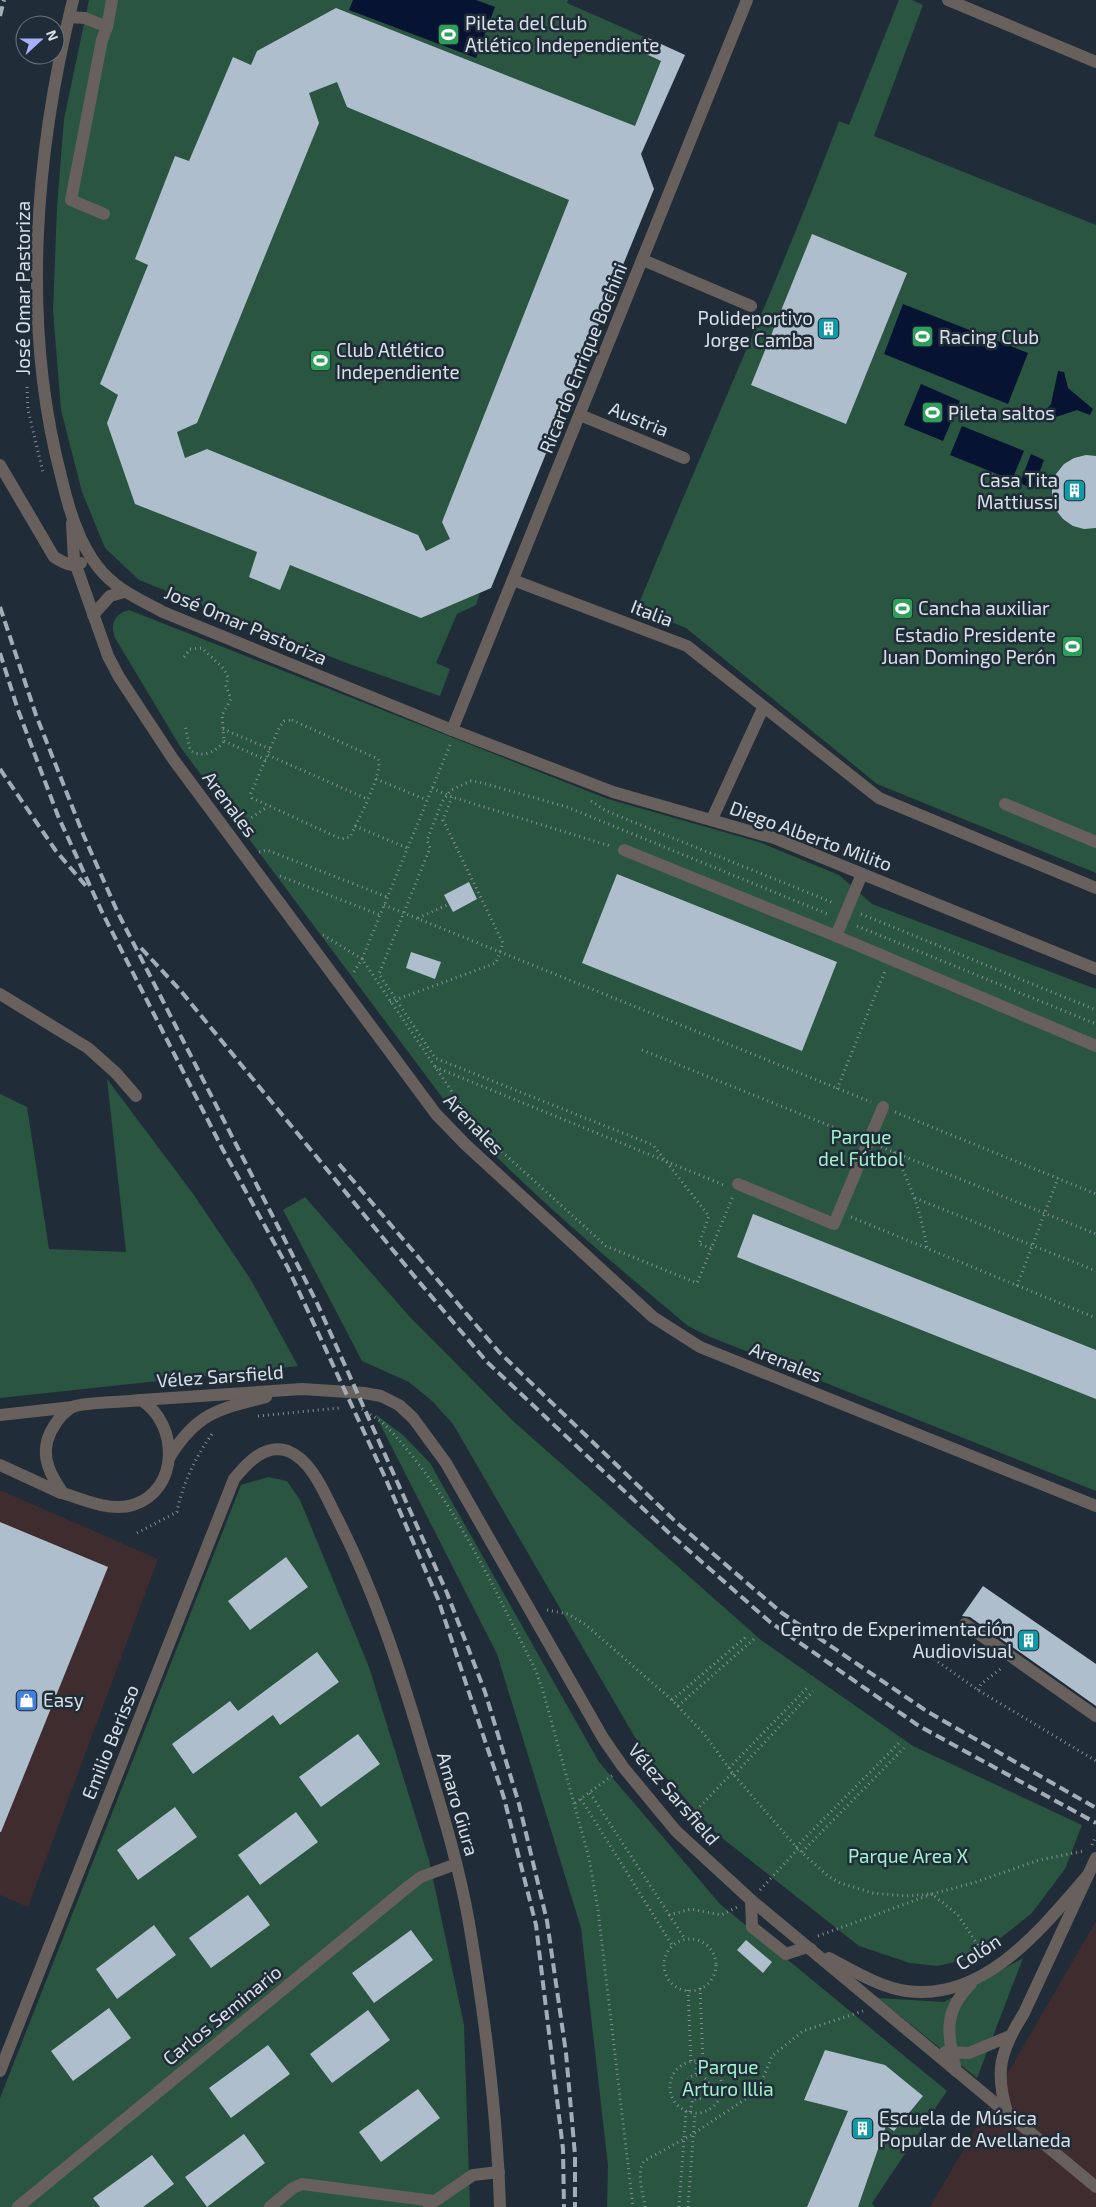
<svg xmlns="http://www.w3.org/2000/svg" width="1096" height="2207" font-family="'Exo 2',sans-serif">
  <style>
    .commercial { fill: #3f2c2f }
    .green { fill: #295541 }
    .water { fill: #071333 }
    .building { fill: #afbecc; fill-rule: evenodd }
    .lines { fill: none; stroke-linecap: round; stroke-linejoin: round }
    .path { stroke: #848e98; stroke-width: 3; stroke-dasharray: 1 4; stroke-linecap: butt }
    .minor { stroke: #68605d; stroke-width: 12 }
    .rail { stroke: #a4adb6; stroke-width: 4; stroke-dasharray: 10 5; stroke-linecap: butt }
    .labels { text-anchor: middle; stroke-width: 5; stroke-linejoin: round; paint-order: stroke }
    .poi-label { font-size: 19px; fill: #d8e0e8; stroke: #202c37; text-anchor: start }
    .street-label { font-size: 19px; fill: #d8e0e8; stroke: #202c37 }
    .park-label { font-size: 19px; fill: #a1f2cb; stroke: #202c37 }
  </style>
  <rect width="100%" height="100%" fill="#202c37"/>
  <g class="commercial">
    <path d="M 0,1490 L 158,1559 L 28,1907 L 0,1895 Z"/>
    <path d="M 1096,1921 L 1096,2207 L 930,2207 Z"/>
  </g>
  <g class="green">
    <path d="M 89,0 L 568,0 L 567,3 L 685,55 L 641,154 L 654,189 L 491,588 L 480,593 L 476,605 L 457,614 L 436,663 L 450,669 L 440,696 L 344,662 L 139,580 L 105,548 L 82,492 L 61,410 L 53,311 L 57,207 L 64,119 Z"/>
    <path d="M 899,0 L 912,0 L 923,5 L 874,136 L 1096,225 L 1096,873 L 877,784 L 686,628 L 637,608 C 704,445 777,285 839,121 L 849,125 Z"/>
    <path d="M 129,610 L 608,799 L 759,842 L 839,875 L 872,904 L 1096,989 L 1096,1491 L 708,1336 L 688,1326 C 607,1258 521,1187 450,1108 L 181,748 L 115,638 C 110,624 114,614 129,610 Z"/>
    <path d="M 107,1079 L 194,1195 L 251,1280 L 298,1366 L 0,1398 L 0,1094 L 27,1107 L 49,1249 L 126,1252 Z"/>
    <path d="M 305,1197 L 409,1316 L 513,1421 L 761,1640 L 913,1746 L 1082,1825 L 1065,1869 L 1032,1913 L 997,1941 L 965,1960 L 937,1966 L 910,1963 L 859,1946 L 717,1834 L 644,1753 L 453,1424 L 432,1401 L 409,1382 L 362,1361 L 283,1210 Z"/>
    <path d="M 375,1414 L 403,1435 L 430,1463 L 599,1762 L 720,1904 L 947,2091 L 872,2203 L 875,2207 L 607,2207 L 608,2166 L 581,1928 L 497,1654 Z"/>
    <path d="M 268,1477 L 287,1481 L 300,1500 L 369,1667 L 429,1860 L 464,2025 L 470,2207 L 0,2207 L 0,2098 L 241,1485 Z"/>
    <path d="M 1023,1958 L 977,2078 L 878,1998 L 944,2002 Z"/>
  </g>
  <g class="water">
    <path d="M 353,0 L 476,0 L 495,7 L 476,58 L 349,10 Z"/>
    <path d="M 903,304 L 1028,353 L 1008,404 L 884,354 Z"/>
    <path d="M 1058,371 L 1064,372 L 1068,388 L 1093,409 L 1090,415 L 1077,410 L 1044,421 L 1040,417 L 1051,404 Z"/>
    <path d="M 921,384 L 960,401 L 943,441 L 904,425 Z"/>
    <path d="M 962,426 L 1024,451 L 1012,480 L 950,455 Z"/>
    <path d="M 1031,454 L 1044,460 L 1033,489 L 1020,483 Z"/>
  </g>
  <g class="building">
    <path d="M 336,8 L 635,126 L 661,61 L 642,52 L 648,38 L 685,55 L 641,154 L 654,189 L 491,588 L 421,618 L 290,565 L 280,590 L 249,577 L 257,552 L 135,504 L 107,423 L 118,395 L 100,384 L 148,265 L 135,259 L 175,156 L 189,161 L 233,57 L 251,65 L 257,51 ZM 337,82 L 347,107 L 569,200 L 442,522 L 450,539 L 426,551 L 418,535 L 207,449 L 185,458 L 177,432 L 197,423 L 319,123 L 309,93 Z"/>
    <path d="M 812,234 L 907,273 L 846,424 L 751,385 Z"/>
    <path d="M 1086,455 L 1096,456 L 1096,528 L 1084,529 L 1073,526 L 1063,519 L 1055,509 L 1052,497 L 1052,485 L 1056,474 L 1064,464 L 1074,458 Z"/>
    <path d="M 617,874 L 837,962 L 802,1051 L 582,963 Z"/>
    <path d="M 469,882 L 477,899 L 453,912 L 444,895 Z"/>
    <path d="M 411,952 L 441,962 L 435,979 L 406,968 Z"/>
    <path d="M 753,1214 L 1096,1350 L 1096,1399 L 737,1257 Z"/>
    <path d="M 0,1522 L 108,1567 L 1,1832 L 0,1832 Z"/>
    <path d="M 286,1557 L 308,1587 L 250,1630 L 228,1601 Z"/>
    <path d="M 983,1586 L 1096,1664 L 1096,1706 L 970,1617 L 962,1616 Z"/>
    <path d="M 317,1652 L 339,1682 L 280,1725 L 273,1715 L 193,1774 L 172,1744 L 230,1701 L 238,1711 Z"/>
    <path d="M 358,1734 L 380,1764 L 321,1807 L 299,1777 Z"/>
    <path d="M 175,1807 L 197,1837 L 138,1880 L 117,1850 Z"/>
    <path d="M 296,1812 L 318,1842 L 260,1885 L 238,1855 Z"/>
    <path d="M 248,1895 L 270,1925 L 211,1968 L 189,1938 Z"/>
    <path d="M 154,1925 L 176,1955 L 117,1999 L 96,1969 Z"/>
    <path d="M 411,1930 L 433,1960 L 374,2003 L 352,1973 Z"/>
    <path d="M 746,1940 L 772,1962 L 763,1973 L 737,1950 Z"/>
    <path d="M 109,2008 L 131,2038 L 73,2081 L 51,2051 Z"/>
    <path d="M 368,2010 L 390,2040 L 332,2083 L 310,2054 Z"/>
    <path d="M 268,2045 L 290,2074 L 231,2118 L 209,2088 Z"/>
    <path d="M 825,2050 L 885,2065 L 923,2096 L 894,2131 L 886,2126 L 858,2207 L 807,2207 L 848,2111 L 804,2100 Z"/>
    <path d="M 418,2089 L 440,2118 L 381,2162 L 359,2132 Z"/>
    <path d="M 244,2134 L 265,2163 L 207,2207 L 185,2177 Z"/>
    <path d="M 152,2155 L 174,2184 L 143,2207 L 100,2207 L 93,2198 Z"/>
  </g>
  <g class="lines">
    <g class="path">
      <path d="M 27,387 L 28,410 L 43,472"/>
      <path d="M 184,657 L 190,649 L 202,648 L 223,668 L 228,677 L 226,686 L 231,699 L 222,715 L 224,741 C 217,752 201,759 190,750 L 185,724"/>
      <path d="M 292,720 L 378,759 C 384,772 357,822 350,837 L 341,839 L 252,798 L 251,793 L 280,726 L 284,721 Z"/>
      <path d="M 223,729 L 270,749"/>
      <path d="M 224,741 L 266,760"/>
      <path d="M 450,745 L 362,959 L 478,1130 L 606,1246 L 697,1283 L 733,1196"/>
      <path d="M 268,755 L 367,799"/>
      <path d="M 376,779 L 427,800"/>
      <path d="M 432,788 L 452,797 L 610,846"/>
      <path d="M 591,801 L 606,811 L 834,903"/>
      <path d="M 239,826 L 267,807"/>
      <path d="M 355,826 L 407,848"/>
      <path d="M 259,852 L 267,850 L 387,897"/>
      <path d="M 280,876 L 380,915"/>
      <path d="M 384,905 L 871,1102"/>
      <path d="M 861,914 L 1096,1010"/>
      <path d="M 418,918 L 447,905"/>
      <path d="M 857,926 L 1096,1024"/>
      <path d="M 323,935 L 362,959 L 352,975"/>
      <path d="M 390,1002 L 496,963 L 503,943 L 443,820 L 452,797"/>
      <path d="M 642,1050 L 855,1136"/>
      <path d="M 435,1067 L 724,1185"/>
      <path d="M 837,1089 L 885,971"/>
      <path d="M 895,1112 L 1096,1194"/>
      <path d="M 881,1147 L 1096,1234"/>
      <path d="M 894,1152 C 910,1183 922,1214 927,1249"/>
      <path d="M 915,1198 L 1096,1271"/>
      <path d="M 851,1217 L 1096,1318"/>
      <path d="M 711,1248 L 699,1244 L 709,1216 L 653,1145 L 435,1058 L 379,974 L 430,848 L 427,840 L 442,802 L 451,790 L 471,781 L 479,782 L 567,807 L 830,915"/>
      <path d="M 1017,1286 L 1058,1178"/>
      <path d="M 362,1409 C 370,1415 381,1420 387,1427 C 453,1496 493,1587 536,1671 L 543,1691 L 589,1858 L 598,1910 L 633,2207"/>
      <path d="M 258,1416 L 339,1408"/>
      <path d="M 137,1533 L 177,1512 C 182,1485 196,1456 212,1434"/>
      <path d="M 547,1610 L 568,1614 L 586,1625 L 672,1700 L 705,1735 L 734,1775 L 798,1849 L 828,1876 L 840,1883 L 873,1893 L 905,1896 L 932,1894 L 976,1882 L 1039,1860 L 1083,1851"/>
      <path d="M 934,1659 L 978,1690 L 1096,1761"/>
      <path d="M 978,1690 L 981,1684 L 1003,1667"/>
      <path d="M 672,1700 L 747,1636"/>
      <path d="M 678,1706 L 754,1639"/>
      <path d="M 729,1768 L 807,1688"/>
      <path d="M 734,1775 L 813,1691"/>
      <path d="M 590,1793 L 685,1939"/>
      <path d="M 581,1799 L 672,1945"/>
      <path d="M 575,1803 L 613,1775"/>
      <path d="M 686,1821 L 732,1773"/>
      <path d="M 1092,1845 L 1096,1836"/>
      <path d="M 796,1847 L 900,1742"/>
      <path d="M 802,1852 L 904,1748"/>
      <path d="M 760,1890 L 798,1849"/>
      <path d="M 669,1915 L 691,1909 L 721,1915 L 737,1907"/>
      <path d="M 818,1936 L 932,1894 L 958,1915 L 985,1956"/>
      <circle cx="690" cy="1965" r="26"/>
      <path d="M 700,1988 L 703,2062"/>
      <path d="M 688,1990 L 691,2062"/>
      <circle cx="696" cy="2087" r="26"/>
      <path d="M 696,2074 L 697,2061"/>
      <circle cx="697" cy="2087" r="12"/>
      <path d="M 690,2112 L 693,2098"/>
      <path d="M 645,2207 C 643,2193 636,2173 644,2161 L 693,2134 L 753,2094 L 764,2076 L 772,2056 L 803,2031 L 863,2011"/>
      <path d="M 679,2207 L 686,2111"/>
      <path d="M 688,2207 L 695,2113"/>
    </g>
    <g class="minor">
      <path d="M 73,0 C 35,152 21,324 61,476 C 68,506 78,542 98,567 C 115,589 139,599 163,612 L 452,730 L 613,792 L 774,838 L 1096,969"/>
      <path d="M 948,0 L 1096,62"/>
      <path d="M 69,17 L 85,18 L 107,27 L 102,40 L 71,200 L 104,214"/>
      <path d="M 107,27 L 112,0"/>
      <path d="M 643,260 L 751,306"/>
      <path d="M 580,415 L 684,458"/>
      <path d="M 0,465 L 54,557 C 63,562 71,568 81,563"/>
      <path d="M 72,523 L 74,560 L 108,656 L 119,677 L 173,759 L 436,1114 L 465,1144 L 653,1317 L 700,1347 L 1096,1506"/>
      <path d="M 513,580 L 687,646 L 879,798 L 1096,888"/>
      <path d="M 93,615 L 110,596 L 124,592"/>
      <path d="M 452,730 L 747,0"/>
      <path d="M 1005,804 L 1096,842"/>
      <path d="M 712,819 L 763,708"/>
      <path d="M 624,850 L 836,936 L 862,874"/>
      <path d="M 836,936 L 1096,1046"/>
      <path d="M 0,994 L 88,1048 L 116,1073 L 136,1096"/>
      <path d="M 738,1184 L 834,1224 L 883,1107"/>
      <path d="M 141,1400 L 302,1389 L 364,1393 L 381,1396 L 399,1405 L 413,1418 L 446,1463 L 603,1738 L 623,1767 L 676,1831 L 751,1900 L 1096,2187"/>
      <path d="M 141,1400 C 179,1424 180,1490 133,1505 C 112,1512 83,1500 63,1493 C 46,1470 38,1448 56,1423 C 59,1418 66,1411 72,1407 C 82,1402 127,1402 141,1400 Z"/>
      <path d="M 0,1415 L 73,1407"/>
      <path d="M 169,1458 C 196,1414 217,1409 266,1397"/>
      <path d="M 0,1465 L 61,1493"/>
      <path d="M 965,1624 L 1096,1716"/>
      <path d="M 751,1900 L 752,1927 L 786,1954 L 807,1947 L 811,1949"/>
      <path d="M 829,1958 C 852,1970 879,1987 906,1991 C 985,2002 1042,1928 1088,1875"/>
      <path d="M 945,2052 L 969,2053 L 1010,2036"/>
      <path d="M 0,2071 L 234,1479 C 247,1463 265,1443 288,1451 C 311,1460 324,1492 334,1512 C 374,1589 400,1669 424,1751 C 441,1807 459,1865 469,1923 C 485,2017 497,2112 500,2207"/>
      <path d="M 956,2071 C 948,2035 942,2012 971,1984"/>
      <path d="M 1008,2115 C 994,2072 1000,2051 1024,2013 L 1096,1858"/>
      <path d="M 429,2205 L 473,2175 L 499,2172"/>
      <path d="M 18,2207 L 409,1886 L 421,1877 L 456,1864"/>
      <path d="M 270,2207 L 293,2188 L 302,2184 L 434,2201"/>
    </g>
    <g class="rail">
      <path d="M 0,16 L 4,0"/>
      <path d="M 0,607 L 36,715 L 83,834 L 118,913 L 317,1303 L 447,1593 L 485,1692 L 519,1804 L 547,1921 L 566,2053 L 575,2155 L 575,2207"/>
      <path d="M 0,653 L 18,710 L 58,816 L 102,912 L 222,1148 L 288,1268 L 384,1475 L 438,1599 L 504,1798 L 536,1925 L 563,2149 L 564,2207"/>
      <path d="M 0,769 L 56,851 L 86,886"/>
      <path d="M 141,948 L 180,990 L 415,1277 L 487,1362 L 669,1533 L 770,1622 L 919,1726 L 1096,1823"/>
      <path d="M 339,1164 L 499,1352 L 676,1522 L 782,1613 L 928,1712 L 1096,1808"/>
    </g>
  </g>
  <defs>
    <symbol id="stadium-square" viewBox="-11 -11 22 22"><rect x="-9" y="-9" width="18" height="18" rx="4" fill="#2e9e5b" stroke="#202c37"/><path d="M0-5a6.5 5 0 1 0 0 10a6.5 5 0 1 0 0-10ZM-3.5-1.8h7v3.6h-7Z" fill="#fff"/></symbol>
    <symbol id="building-square" viewBox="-11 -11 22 22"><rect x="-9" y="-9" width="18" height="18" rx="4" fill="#0f9aa8" stroke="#202c37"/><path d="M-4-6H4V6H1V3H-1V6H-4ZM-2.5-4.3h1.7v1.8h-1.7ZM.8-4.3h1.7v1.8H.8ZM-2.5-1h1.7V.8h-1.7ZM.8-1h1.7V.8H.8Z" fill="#fff"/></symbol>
    <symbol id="shop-square" viewBox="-11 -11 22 22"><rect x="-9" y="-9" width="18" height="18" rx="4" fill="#3f7fe0" stroke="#202c37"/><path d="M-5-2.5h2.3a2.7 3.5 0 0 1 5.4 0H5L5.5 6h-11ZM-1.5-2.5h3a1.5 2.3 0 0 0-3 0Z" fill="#fff"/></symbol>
  </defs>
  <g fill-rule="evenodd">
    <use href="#stadium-square" x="436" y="22" width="25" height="25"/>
    <use href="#building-square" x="816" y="316" width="25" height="25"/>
    <use href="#stadium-square" x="910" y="324" width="25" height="25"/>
    <use href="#stadium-square" x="308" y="348" width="25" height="25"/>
    <use href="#stadium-square" x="920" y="400" width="25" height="25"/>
    <use href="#building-square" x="1062" y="478" width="25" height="25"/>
    <use href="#stadium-square" x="890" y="596" width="25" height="25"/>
    <use href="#stadium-square" x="1060" y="634" width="25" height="25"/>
    <use href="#building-square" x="1016" y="1628" width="25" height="25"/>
    <use href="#shop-square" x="14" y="1688" width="25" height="25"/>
    <use href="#building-square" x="850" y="2116" width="25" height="25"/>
  </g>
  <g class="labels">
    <g class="poi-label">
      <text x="465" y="30">Pileta del Club<tspan x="465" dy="22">Atlético Independiente</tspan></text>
      <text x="813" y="325" text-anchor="end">Polideportivo<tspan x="813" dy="22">Jorge Camba</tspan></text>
      <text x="939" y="344">Racing Club</text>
      <text x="336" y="357">Club Atlético<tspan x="336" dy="22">Independiente</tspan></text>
      <text x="948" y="420">Pileta saltos</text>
      <text x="1058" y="487" text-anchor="end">Casa Tita<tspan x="1058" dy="22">Mattiussi</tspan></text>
      <text x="918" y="615">Cancha auxiliar</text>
      <text x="1056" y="642" text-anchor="end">Estadio Presidente<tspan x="1056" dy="22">Juan Domingo Perón</tspan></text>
      <text x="1013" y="1636" text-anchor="end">Centro de Experimentación<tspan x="1013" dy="22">Audiovisual</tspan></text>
      <text x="43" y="1707">Easy</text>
      <text x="879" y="2125">Escuela de Música<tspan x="879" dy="22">Popular de Avellaneda</tspan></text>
    </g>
    <g class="street-label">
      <text transform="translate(23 288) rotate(-90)" y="7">José Omar Pastoriza</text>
      <text transform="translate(583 358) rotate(-68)" y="7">Ricardo Enrique Bochini</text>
      <text transform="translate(639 419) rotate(22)" y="7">Austria</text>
      <text transform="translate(652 613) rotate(21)" y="7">Italia</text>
      <text transform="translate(246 625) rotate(23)" y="7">José Omar Pastoriza</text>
      <text transform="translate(230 804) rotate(53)" y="7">Arenales</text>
      <text transform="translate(811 836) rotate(20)" y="7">Diego Alberto Milito</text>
      <text transform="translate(474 1124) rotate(46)" y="7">Arenales</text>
      <text transform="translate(786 1362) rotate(22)" y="7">Arenales</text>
      <text transform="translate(220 1376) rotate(-4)" y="7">Vélez Sarsfield</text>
      <text transform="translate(110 1742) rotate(-68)" y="7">Emilio Berisso</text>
      <text transform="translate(674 1794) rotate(49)" y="7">Vélez Sarsfield</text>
      <text transform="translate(458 1804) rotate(74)" y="7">Amaro Giura</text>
      <text transform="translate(978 1952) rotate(-33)" y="7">Colón</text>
      <text transform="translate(222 2015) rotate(-39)" y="7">Carlos Seminario</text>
    </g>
    <g class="park-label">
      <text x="861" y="1144">Parque<tspan x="861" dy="22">del Fútbol</tspan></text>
      <text x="908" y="1863">Parque Area X</text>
      <text x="728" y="2074">Parque<tspan x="728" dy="22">Arturo Illia</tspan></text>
    </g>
  </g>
  <g transform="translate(40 40) rotate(69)"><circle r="24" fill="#202c37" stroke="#6a747e"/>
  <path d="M0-4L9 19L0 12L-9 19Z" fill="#aaaffb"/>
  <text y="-8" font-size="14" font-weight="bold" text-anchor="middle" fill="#d8e0e8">N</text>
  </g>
</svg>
